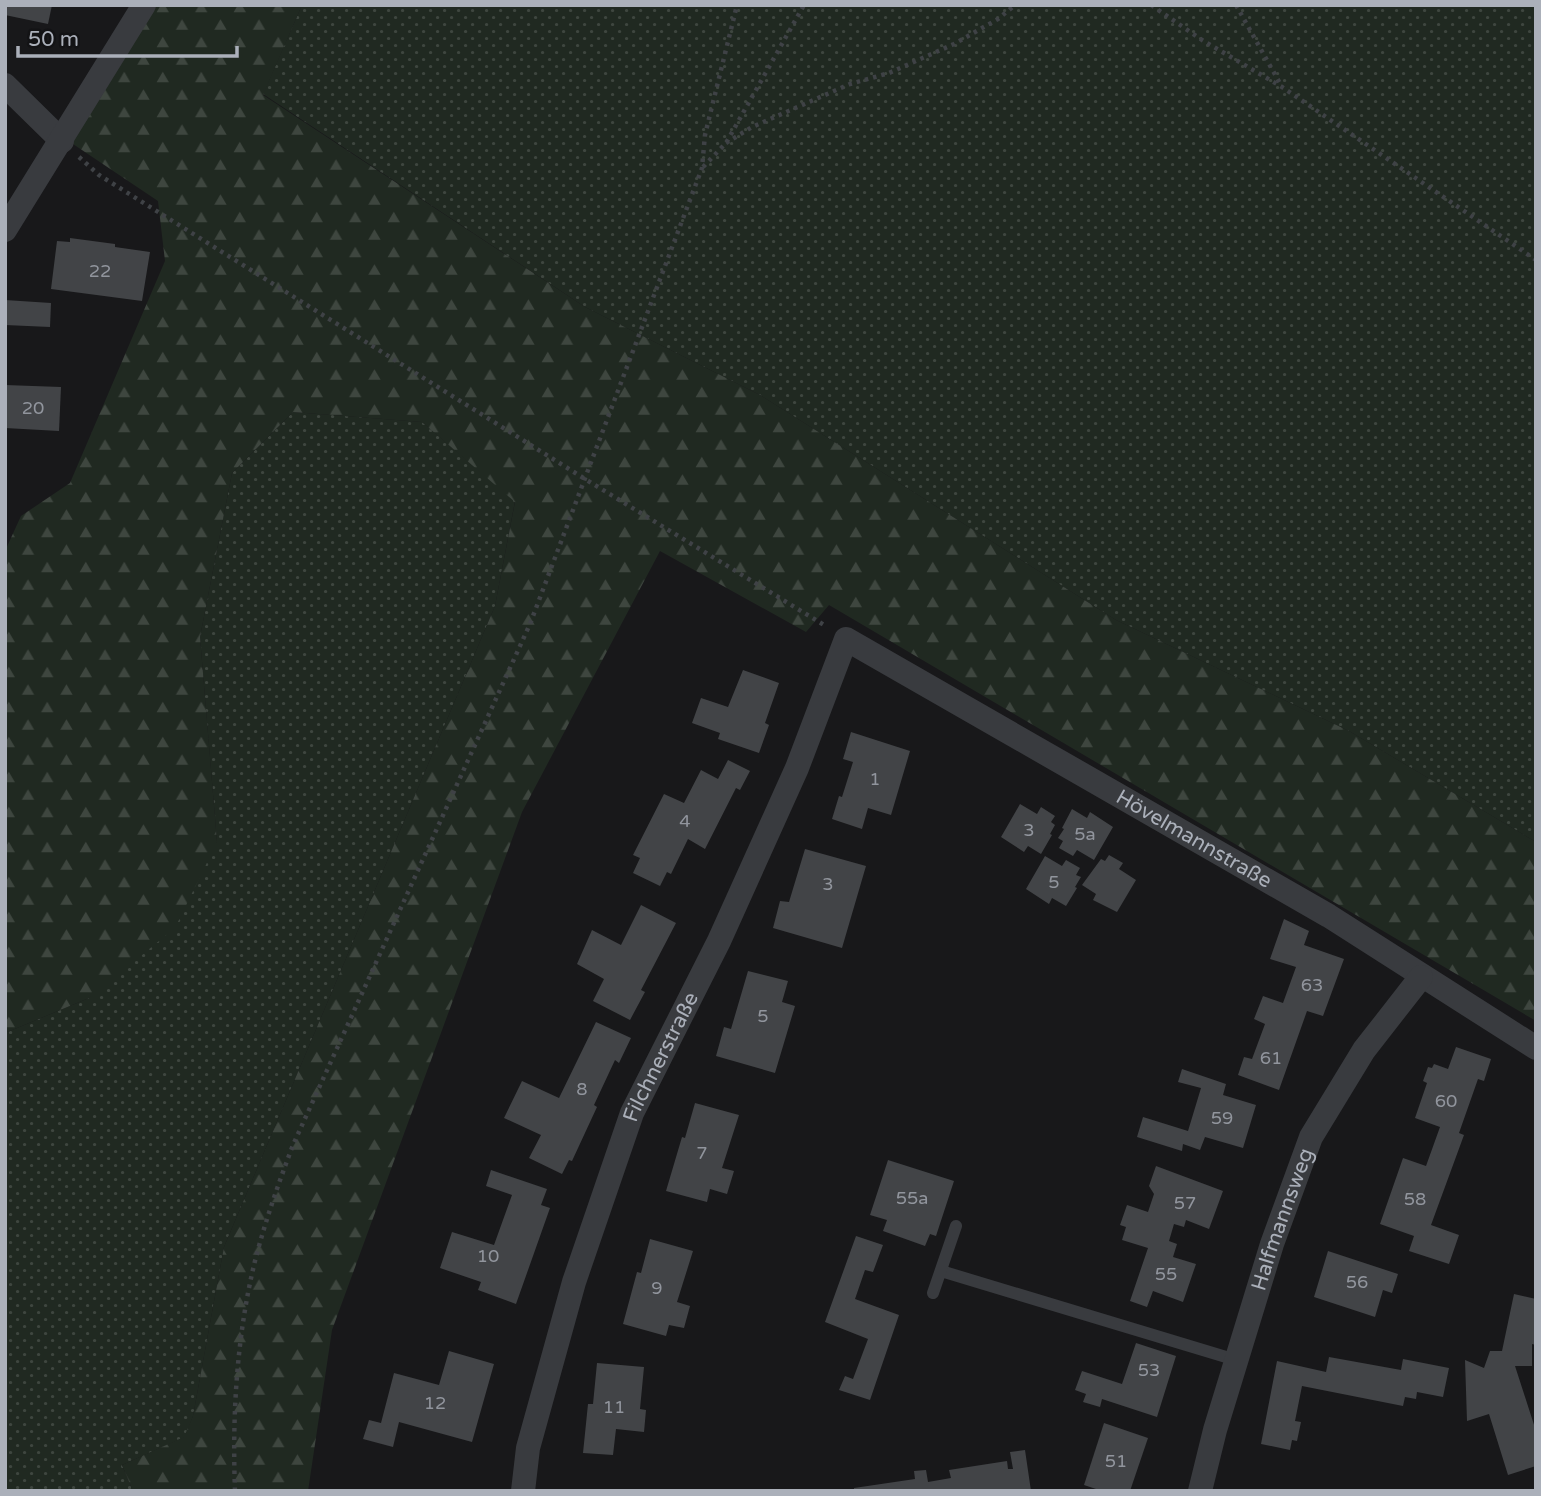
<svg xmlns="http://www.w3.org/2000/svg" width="1541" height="1496" font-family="'Varela Round',sans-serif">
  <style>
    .grass { fill: url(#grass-dots) }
    .forest { fill: url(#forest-firs) }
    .building { fill: #424447 }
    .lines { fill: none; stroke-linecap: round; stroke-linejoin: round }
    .path { stroke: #3f4246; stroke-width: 4.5; stroke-dasharray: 3.5 5; stroke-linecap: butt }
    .service { stroke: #393b3f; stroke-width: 12 }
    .minor { stroke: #393b3f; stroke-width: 24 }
    .labels { text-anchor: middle; stroke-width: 6; stroke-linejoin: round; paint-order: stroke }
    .number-label { font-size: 18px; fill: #91959d }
    .street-label { font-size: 21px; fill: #abb0ba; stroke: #131315 }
  </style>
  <defs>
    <pattern id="grass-dots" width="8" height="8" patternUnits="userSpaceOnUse" patternTransform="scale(1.75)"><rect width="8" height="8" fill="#202921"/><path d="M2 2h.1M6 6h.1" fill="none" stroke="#3e463f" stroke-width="1.8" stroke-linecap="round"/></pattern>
    <pattern id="forest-firs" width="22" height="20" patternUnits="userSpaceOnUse" patternTransform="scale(1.75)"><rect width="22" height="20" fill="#202921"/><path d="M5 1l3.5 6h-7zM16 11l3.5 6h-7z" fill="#3e463f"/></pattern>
  </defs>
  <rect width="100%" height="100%" fill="#18181a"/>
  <g class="grass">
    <path d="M 302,5 L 1536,5 L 1536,842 L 1349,731 L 1116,620 L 760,395 L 585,307 L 263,94 Z"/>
    <path d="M 293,412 L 422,422 L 515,501 L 495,606 L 224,1247 L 193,1416 L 185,1437 L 122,1465 L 133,1491 L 5,1491 L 5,1033 L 89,998 L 217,842 L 200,637 L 232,473 Z"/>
  </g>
  <path class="forest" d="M 155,5 L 302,5 L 263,95 L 585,307 L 760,395 L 1116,620 L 1349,731 L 1536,842 L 1536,1021 L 829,605 L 806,632 L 660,551 L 522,812 L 332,1330 L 308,1491 L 133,1491 L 122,1465 L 184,1437 L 193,1416 L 224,1247 L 495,606 L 515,502 L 422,422 L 293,412 L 232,473 L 200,637 L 217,842 L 175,928 L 89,998 L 5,1033 L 5,551 L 21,516 L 70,483 L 165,261 L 158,201 L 70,142 Z"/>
  <g class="building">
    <path d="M 7,5 L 52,5 L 48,24 L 5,15 Z"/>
    <path d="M 70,238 L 115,244 L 115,247 L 150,252 L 142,301 L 51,289 L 57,241 L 70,242 Z"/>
    <path d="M 5,300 L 51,303 L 50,327 L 5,325 Z"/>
    <path d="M 5,385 L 61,387 L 59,431 L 5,428 Z"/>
    <path d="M 743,670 L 779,683 L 765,723 L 769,725 L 759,753 L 718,739 L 720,733 L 692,723 L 701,698 L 728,707 Z"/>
    <path d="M 851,732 L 910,751 L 891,815 L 868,808 L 862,829 L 832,819 L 839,796 L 842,797 L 853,762 L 843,759 Z"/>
    <path d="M 728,760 L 750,771 L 740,790 L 736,788 L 705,849 L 688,839 L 671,874 L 667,872 L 660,886 L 633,873 L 640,858 L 633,855 L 664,794 L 684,803 L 701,770 L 718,779 Z"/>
    <path d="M 1020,804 L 1037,814 L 1041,807 L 1055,816 L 1051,822 L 1055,825 L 1050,834 L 1052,835 L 1041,854 L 1028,846 L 1024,852 L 1001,837 Z"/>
    <path d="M 1072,809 L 1087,818 L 1090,812 L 1113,827 L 1094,860 L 1077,850 L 1073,856 L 1059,848 L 1063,841 L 1058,838 L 1064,829 L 1062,828 Z"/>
    <path d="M 805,849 L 866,866 L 842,948 L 773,928 L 780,901 L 789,902 Z"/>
    <path d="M 1109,855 L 1123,863 L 1119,869 L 1136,880 L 1117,912 L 1093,900 L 1096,894 L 1082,885 L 1101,859 L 1105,861 Z"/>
    <path d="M 1045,856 L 1062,866 L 1066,860 L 1080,868 L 1076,875 L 1081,877 L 1075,887 L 1077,888 L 1066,906 L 1052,898 L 1049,904 L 1026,889 Z"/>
    <path d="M 641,905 L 676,923 L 641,990 L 645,992 L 630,1020 L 593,1001 L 604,979 L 577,964 L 592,930 L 621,945 Z"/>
    <path d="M 1284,919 L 1309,931 L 1304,945 L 1344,959 L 1323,1016 L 1307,1011 L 1279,1090 L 1238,1075 L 1244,1057 L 1252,1059 L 1265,1024 L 1254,1019 L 1263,996 L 1283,1003 L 1296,967 L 1270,959 Z"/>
    <path d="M 748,971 L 788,981 L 782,1002 L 795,1006 L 775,1073 L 716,1056 L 724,1027 L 731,1029 Z"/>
    <path d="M 596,1022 L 631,1038 L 619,1063 L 615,1060 L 594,1105 L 597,1107 L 572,1161 L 569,1160 L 562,1174 L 529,1158 L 541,1135 L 504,1118 L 522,1081 L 559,1098 Z"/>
    <path d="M 1456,1047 L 1491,1059 L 1484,1081 L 1478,1079 L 1459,1133 L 1464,1135 L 1431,1225 L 1459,1235 L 1449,1264 L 1409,1251 L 1414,1236 L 1380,1224 L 1403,1158 L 1426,1166 L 1440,1127 L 1415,1118 L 1427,1083 L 1423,1081 L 1428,1067 L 1432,1068 L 1434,1064 L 1448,1069 Z"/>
    <path d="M 1182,1069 L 1226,1084 L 1223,1095 L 1256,1105 L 1243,1148 L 1205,1137 L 1200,1150 L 1183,1144 L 1182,1151 L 1137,1137 L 1143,1117 L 1188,1131 L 1201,1088 L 1178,1082 Z"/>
    <path d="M 695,1103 L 739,1115 L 722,1168 L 734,1171 L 727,1194 L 710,1189 L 707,1202 L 666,1191 L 682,1137 L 685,1138 Z"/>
    <path d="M 888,1160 L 954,1181 L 936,1236 L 930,1234 L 925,1246 L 883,1231 L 887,1220 L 870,1215 Z"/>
    <path d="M 1156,1166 L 1223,1191 L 1209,1229 L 1186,1220 L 1184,1227 L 1174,1224 L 1169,1241 L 1177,1244 L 1173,1257 L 1196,1264 L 1183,1302 L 1153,1291 L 1147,1307 L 1130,1301 L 1148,1248 L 1122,1240 L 1126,1227 L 1120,1225 L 1127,1205 L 1148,1212 L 1154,1194 L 1149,1186 Z"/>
    <path d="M 491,1170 L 547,1189 L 541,1205 L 550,1208 L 516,1304 L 478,1290 L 481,1282 L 440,1268 L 452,1232 L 494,1245 L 512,1195 L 486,1186 Z"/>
    <path d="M 856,1236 L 883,1245 L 873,1272 L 865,1270 L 855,1299 L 899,1315 L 870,1400 L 839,1390 L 845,1376 L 853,1379 L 868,1339 L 825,1322 Z"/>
    <path d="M 650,1239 L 693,1251 L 677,1302 L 690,1306 L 684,1328 L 669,1325 L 666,1336 L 623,1324 L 637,1272 L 641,1273 Z"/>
    <path d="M 1328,1251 L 1398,1274 L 1392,1293 L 1383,1290 L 1375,1317 L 1314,1297 Z"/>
    <path d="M 1514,1294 L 1536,1299 L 1536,1345 L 1532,1344 L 1532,1366 L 1515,1366 L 1536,1431 L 1536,1466 L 1508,1475 L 1489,1414 L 1467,1421 L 1465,1360 L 1484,1368 L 1490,1351 L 1502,1351 Z"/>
    <path d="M 1136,1343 L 1176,1356 L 1157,1417 L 1102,1399 L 1100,1407 L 1083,1402 L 1086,1394 L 1075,1390 L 1082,1371 L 1122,1384 Z"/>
    <path d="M 449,1351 L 494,1364 L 472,1442 L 399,1422 L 393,1447 L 363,1439 L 369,1420 L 381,1423 L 394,1373 L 439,1385 Z"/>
    <path d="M 1329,1357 L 1401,1370 L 1403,1359 L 1449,1368 L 1443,1397 L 1417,1392 L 1416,1399 L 1405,1397 L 1403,1406 L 1302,1386 L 1295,1421 L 1301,1422 L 1297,1441 L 1292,1440 L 1290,1450 L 1261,1444 L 1277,1361 L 1326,1372 Z"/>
    <path d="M 597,1363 L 644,1367 L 640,1409 L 646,1410 L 644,1432 L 616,1429 L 613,1455 L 583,1453 L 588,1404 L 593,1404 Z"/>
    <path d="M 1104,1423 L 1148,1438 L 1130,1491 L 1102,1491 L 1084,1485 Z"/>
    <path d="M 1025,1450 L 1031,1491 L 854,1491 L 854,1488 L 915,1479 L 914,1471 L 926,1470 L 928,1482 L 951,1478 L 949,1470 L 1007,1461 L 1008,1469 L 1013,1469 L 1010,1452 Z"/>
  </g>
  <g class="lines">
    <g class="path">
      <path d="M 1151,5 L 1202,40 L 1282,87 L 1536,260"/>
      <path d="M 1236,5 L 1282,87"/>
      <path d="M 726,143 L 752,127 L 850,84 L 889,73 L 954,44 L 998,19 L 1015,5"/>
      <path d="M 79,157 L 99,175 L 585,479 L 824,625"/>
      <path d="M 703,167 L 726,143 L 804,5"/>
      <path d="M 235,1491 C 232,1413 237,1332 256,1257 C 266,1219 279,1182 293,1145 L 530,624 L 702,168 L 705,135 L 737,5"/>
    </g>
    <g class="service">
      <path d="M 941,1271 L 1236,1360"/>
      <path d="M 933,1293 L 956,1226"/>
    </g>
    <g class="minor">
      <path d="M 5,85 L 62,141"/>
      <path d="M 5,230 L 144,5"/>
      <path id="s1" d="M 523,1491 L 528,1448 L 574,1282 L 632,1113 L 719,941 L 797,768 L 846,639 L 1329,916 L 1536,1048"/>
      <path id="s2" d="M 1200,1491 L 1215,1430 L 1272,1244 L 1311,1137 L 1364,1050 L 1421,977"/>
    </g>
  </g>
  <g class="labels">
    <g class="number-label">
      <text x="100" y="277">22</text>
      <text x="33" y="414">20</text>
      <text x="875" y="785">1</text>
      <text x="685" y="827">4</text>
      <text x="1029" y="836">3</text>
      <text x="1085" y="840">5a</text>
      <text x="1054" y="888">5</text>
      <text x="828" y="890">3</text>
      <text x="1312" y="991">63</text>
      <text x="763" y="1022">5</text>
      <text x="1271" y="1064">61</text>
      <text x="582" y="1095">8</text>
      <text x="1446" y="1107">60</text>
      <text x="1222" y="1124">59</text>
      <text x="702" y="1159">7</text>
      <text x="912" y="1204">55a</text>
      <text x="1415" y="1205">58</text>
      <text x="1185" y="1209">57</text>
      <text x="488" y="1262">10</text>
      <text x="1166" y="1280">55</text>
      <text x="1357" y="1288">56</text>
      <text x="657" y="1294">9</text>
      <text x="1149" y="1376">53</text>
      <text x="435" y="1409">12</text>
      <text x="614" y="1413">11</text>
      <text x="1116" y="1467">51</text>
    </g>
    <g class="street-label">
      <text dy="7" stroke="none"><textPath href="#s1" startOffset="1316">Hövelmannstraße</textPath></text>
      <text dy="7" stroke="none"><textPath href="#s1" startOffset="457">Filchnerstraße</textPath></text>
      <text dy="7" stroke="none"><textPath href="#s2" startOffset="284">Halfmannsweg</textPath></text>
    </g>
  </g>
  <rect width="1541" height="1496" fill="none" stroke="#abb0ba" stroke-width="14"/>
  <path d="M18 46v10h219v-10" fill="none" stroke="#abb0ba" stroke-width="3.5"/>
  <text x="28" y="46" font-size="21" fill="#abb0ba" stroke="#131315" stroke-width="5" paint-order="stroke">50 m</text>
</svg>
